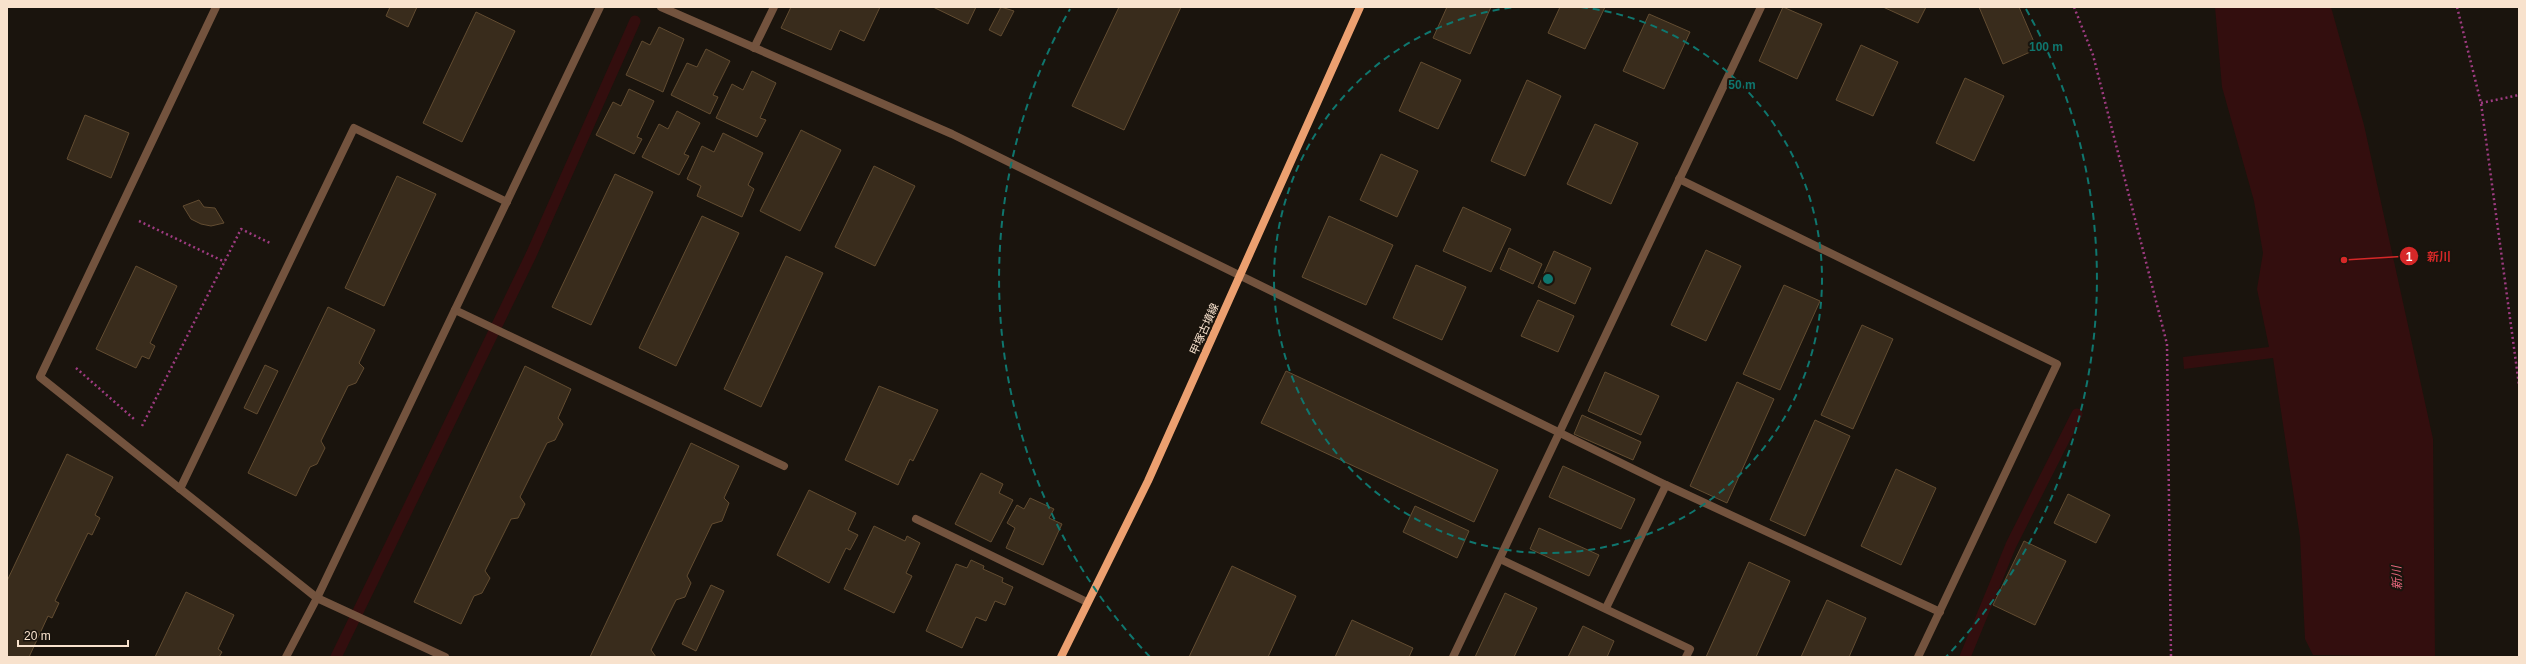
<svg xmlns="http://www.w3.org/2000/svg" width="2526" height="664" font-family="Helvetica,'Noto Sans JP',sans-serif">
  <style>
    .water { fill: #330e0e }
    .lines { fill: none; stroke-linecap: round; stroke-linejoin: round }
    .stream { stroke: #330e0e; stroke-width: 11 }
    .building { fill: #392c1c; stroke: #624c31 }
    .path { stroke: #9e3b80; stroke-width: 2.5; stroke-dasharray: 2 3; stroke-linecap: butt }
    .street { stroke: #73533e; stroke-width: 8 }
    .secondary { stroke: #eca070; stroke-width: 8 }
    .ring { fill: none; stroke: #0f766e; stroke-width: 2; stroke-dasharray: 7 5 }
    .labels { text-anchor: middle; stroke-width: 4; stroke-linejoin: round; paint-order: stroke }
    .street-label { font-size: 11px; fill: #f8e2cd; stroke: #1a140d }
    .water-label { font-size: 12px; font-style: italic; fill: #eb687f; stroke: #1a140d }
    .centre { fill: #0f766e; stroke: #1a140d; stroke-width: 2 }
    .ring-label { font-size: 12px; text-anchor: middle; font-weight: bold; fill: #0f766e; stroke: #1a140d; stroke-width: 4; stroke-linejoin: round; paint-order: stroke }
    .leader { fill: none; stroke: #d62828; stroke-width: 1.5 }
    .callout-dot { fill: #d62828; stroke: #1a140d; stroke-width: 1.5 }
    .mark-label { font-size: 12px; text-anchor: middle; font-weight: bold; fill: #fff }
    .callout-label { font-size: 12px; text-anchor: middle; font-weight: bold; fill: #d62828; stroke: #1a140d; stroke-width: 4; stroke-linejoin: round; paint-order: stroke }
  </style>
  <rect width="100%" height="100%" fill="#1a140d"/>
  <path class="water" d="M 2215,7 L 2331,7 L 2364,125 L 2433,439 L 2435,657 L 2313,655 L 2305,639 L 2300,537 L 2273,358 L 2184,369 L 2183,357 L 2269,347 L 2257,289 L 2263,253 L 2254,201 L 2222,87 Z"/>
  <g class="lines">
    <g class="stream">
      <path d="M 336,657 L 531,255 L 635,21"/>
      <path d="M 1965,657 L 2011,545 L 2077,414"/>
    </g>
  </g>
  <g class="building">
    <path d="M 390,7 L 417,7 L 408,27 L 386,16 Z"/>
    <path d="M 791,7 L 880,7 L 864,41 L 840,30 L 831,50 L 781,28 Z"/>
    <path d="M 933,7 L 976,7 L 968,24 Z"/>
    <path d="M 1001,7 L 1014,11 L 1001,36 L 989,30 Z"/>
    <path d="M 1119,7 L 1181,7 L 1124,130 L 1072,106 Z"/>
    <path d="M 1447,7 L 1491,7 L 1470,54 L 1433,38 Z"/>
    <path d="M 1560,7 L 1605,7 L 1585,49 L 1548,33 Z"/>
    <path d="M 1783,7 L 1822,24 L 1797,79 L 1759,61 Z"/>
    <path d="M 1883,7 L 1926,7 L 1918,23 Z"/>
    <path d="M 1979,7 L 2019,7 L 2037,49 L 2003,64 Z"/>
    <path d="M 476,12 L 515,31 L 462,142 L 423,123 Z"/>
    <path d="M 1649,14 L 1690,32 L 1664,89 L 1623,71 Z"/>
    <path d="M 659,27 L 684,39 L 663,92 L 626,75 L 642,41 L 650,45 Z"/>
    <path d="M 1861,45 L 1898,62 L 1873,116 L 1836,100 Z"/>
    <path d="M 706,49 L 730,61 L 713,95 L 718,97 L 710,114 L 671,95 L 687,63 L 697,67 Z"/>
    <path d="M 1421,62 L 1461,80 L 1438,129 L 1399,111 Z"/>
    <path d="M 752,71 L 776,83 L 760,118 L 766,120 L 757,137 L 716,118 L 732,84 L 743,90 Z"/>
    <path d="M 1965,78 L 2004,96 L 1974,161 L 1936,143 Z"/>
    <path d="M 1527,80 L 1561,96 L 1525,176 L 1491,161 Z"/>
    <path d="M 629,89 L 654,101 L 637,137 L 642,139 L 634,154 L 596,135 L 613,102 L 621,106 Z"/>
    <path d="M 677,111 L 700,123 L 684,154 L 689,156 L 679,175 L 642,157 L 659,124 L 668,129 Z"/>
    <path d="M 85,115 L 129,133 L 111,178 L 67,159 Z"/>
    <path d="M 1595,124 L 1638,143 L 1611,204 L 1567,184 Z"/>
    <path d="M 801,130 L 841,150 L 800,231 L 760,211 Z"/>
    <path d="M 723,133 L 763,153 L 748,185 L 754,189 L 742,217 L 697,196 L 701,186 L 687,179 L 702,146 L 714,152 Z"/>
    <path d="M 1381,154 L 1418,171 L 1397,217 L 1360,200 Z"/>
    <path d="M 874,166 L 915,186 L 875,266 L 835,247 Z"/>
    <path d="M 615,174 L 653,192 L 591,325 L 552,307 Z"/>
    <path d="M 397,176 L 436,194 L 384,306 L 345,288 Z"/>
    <path d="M 199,200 L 204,207 L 215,208 L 224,223 L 211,226 L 201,224 L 191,219 L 183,206 Z"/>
    <path d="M 1463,207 L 1511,229 L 1491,272 L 1443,251 Z"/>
    <path d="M 702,216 L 739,233 L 676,366 L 639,348 Z"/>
    <path d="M 1329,216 L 1393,245 L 1366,305 L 1302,277 Z"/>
    <path d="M 1509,248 L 1542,264 L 1533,284 L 1500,269 Z"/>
    <path d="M 1706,250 L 1741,266 L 1706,341 L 1671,325 Z"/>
    <path d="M 1554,251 L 1591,268 L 1575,304 L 1538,287 Z"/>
    <path d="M 786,256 L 823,273 L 761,407 L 724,389 Z"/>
    <path d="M 1416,265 L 1466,287 L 1442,340 L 1393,318 Z"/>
    <path d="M 136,266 L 177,286 L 150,343 L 155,346 L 149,359 L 142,356 L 136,368 L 96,349 Z"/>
    <path d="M 1784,285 L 1820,301 L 1780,390 L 1743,374 Z"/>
    <path d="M 1538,300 L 1574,316 L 1558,352 L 1521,336 Z"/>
    <path d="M 328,307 L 375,330 L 359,363 L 364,368 L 356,383 L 348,386 L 321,441 L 325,448 L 317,464 L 310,467 L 296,496 L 248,473 Z"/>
    <path d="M 1862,325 L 1893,339 L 1853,429 L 1821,415 Z"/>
    <path d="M 265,365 L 278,371 L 257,414 L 244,408 Z"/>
    <path d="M 525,366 L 571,389 L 558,418 L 563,424 L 555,440 L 547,443 L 520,497 L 525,504 L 518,518 L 511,519 L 485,571 L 490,578 L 482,593 L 474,596 L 461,624 L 414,602 Z"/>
    <path d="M 1286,371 L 1498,470 L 1474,522 L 1261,423 Z"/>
    <path d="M 1605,372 L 1659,396 L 1641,435 L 1588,411 Z"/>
    <path d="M 1737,382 L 1774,399 L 1727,503 L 1690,486 Z"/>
    <path d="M 879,386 L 938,410 L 913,461 L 910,459 L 898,485 L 845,460 Z"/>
    <path d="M 1582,415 L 1641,442 L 1633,460 L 1574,434 Z"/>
    <path d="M 1815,420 L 1850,436 L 1805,536 L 1770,520 Z"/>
    <path d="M 691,443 L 739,466 L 724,498 L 729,503 L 722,521 L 712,524 L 687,576 L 691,583 L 685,597 L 676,600 L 651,650 L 656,657 L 590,657 Z"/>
    <path d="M 67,454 L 113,477 L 95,515 L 100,518 L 92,535 L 88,533 L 55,601 L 59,603 L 52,618 L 48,616 L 29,657 L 7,657 L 7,581 Z"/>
    <path d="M 1563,466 L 1635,499 L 1621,529 L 1549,497 Z"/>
    <path d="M 1896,469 L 1936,488 L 1901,565 L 1861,546 Z"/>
    <path d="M 981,473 L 1003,484 L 999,493 L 1013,500 L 991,542 L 955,524 Z"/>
    <path d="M 809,490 L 856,513 L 848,530 L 858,535 L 850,550 L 846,548 L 829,583 L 777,555 Z"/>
    <path d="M 2068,494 L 2110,515 L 2096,543 L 2054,523 Z"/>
    <path d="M 1030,498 L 1054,509 L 1049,518 L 1062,524 L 1043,565 L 1006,548 L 1015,528 L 1007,523 L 1017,505 L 1024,509 Z"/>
    <path d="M 1415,506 L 1469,531 L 1457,558 L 1403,532 Z"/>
    <path d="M 874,526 L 905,541 L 907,536 L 920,543 L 906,573 L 912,576 L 894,613 L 844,589 Z"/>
    <path d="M 1539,528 L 1599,555 L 1589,576 L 1530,549 Z"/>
    <path d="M 2024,541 L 2066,561 L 2035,625 L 1993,605 Z"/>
    <path d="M 971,560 L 984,566 L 983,569 L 1003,578 L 1002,582 L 1013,587 L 1005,605 L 995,601 L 986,621 L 976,617 L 962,648 L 926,631 L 956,564 L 967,568 Z"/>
    <path d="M 1749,562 L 1790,581 L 1756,657 L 1706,657 Z"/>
    <path d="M 1232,566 L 1296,596 L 1268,657 L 1189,657 Z"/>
    <path d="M 711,585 L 724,591 L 696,651 L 682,644 Z"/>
    <path d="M 186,592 L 234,615 L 218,649 L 222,652 L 219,657 L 155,657 Z"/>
    <path d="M 1505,593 L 1537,608 L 1514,657 L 1475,657 Z"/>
    <path d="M 1827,600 L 1866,618 L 1849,657 L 1801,657 Z"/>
    <path d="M 1352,620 L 1413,648 L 1409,657 L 1335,657 Z"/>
    <path d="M 1583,626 L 1614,641 L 1607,657 L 1568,657 Z"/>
  </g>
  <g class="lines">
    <g class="path">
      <path d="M 2074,7 L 2093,55 L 2167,344 L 2171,657"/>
      <path d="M 2457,7 L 2481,103 L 2519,385"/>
      <path d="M 2481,103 L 2519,95"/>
      <path d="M 139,221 L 225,262"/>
      <path d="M 76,368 L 134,419"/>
      <path d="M 142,426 L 241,229 L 272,244"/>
    </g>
    <g class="street">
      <path d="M 216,7 L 40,377 L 317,598 L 445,657"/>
      <path d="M 661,7 L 952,134 L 1666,485 L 1940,612"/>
      <path d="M 754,48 L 774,7"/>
      <path d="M 1679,179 L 2057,364 L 1918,657"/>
      <path d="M 455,310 L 784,466"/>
      <path d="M 180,489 L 354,128 L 507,202"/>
      <path d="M 916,519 L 1087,602"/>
      <path d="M 1500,559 L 1690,649 L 1686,657"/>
      <path d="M 1606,608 L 1666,485"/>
      <path d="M 286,657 L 317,598 L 600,7"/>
      <path d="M 1453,657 L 1761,7"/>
    </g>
    <path class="secondary" d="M 1061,657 L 1148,481 L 1360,7"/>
  </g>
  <g class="ring">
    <path d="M1581 7A274 274 0 1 1 1515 7"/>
    <path d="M1150 657A549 549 0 0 1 1070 9M2026 9A549 549 0 0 1 1946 657"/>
  </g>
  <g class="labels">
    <g class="street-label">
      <text transform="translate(1204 329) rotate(-66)" y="4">甲塚古墳線</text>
    </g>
    <g class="water-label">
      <text transform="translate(2397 578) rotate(-92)" y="4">新川</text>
    </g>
  </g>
  <circle cx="1548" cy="279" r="6" class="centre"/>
  <g class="ring-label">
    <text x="2046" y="51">100 m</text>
    <text x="1742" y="89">50 m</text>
  </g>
  <path class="leader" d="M2344 260L2409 256"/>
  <g class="callout-dot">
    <circle cx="2344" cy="260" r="4"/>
    <circle cx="2409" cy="256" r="10"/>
  </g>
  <g class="mark-label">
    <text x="2409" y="261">1</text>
  </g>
  <g class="callout-label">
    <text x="2439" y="261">新川</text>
  </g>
  <rect width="2526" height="664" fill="none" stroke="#f8e2cd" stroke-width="16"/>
  <path d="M18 640v6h110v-6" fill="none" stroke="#f8e2cd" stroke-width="2"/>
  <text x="24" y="640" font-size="12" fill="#f8e2cd" stroke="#1a140d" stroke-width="3" paint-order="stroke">20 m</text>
</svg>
